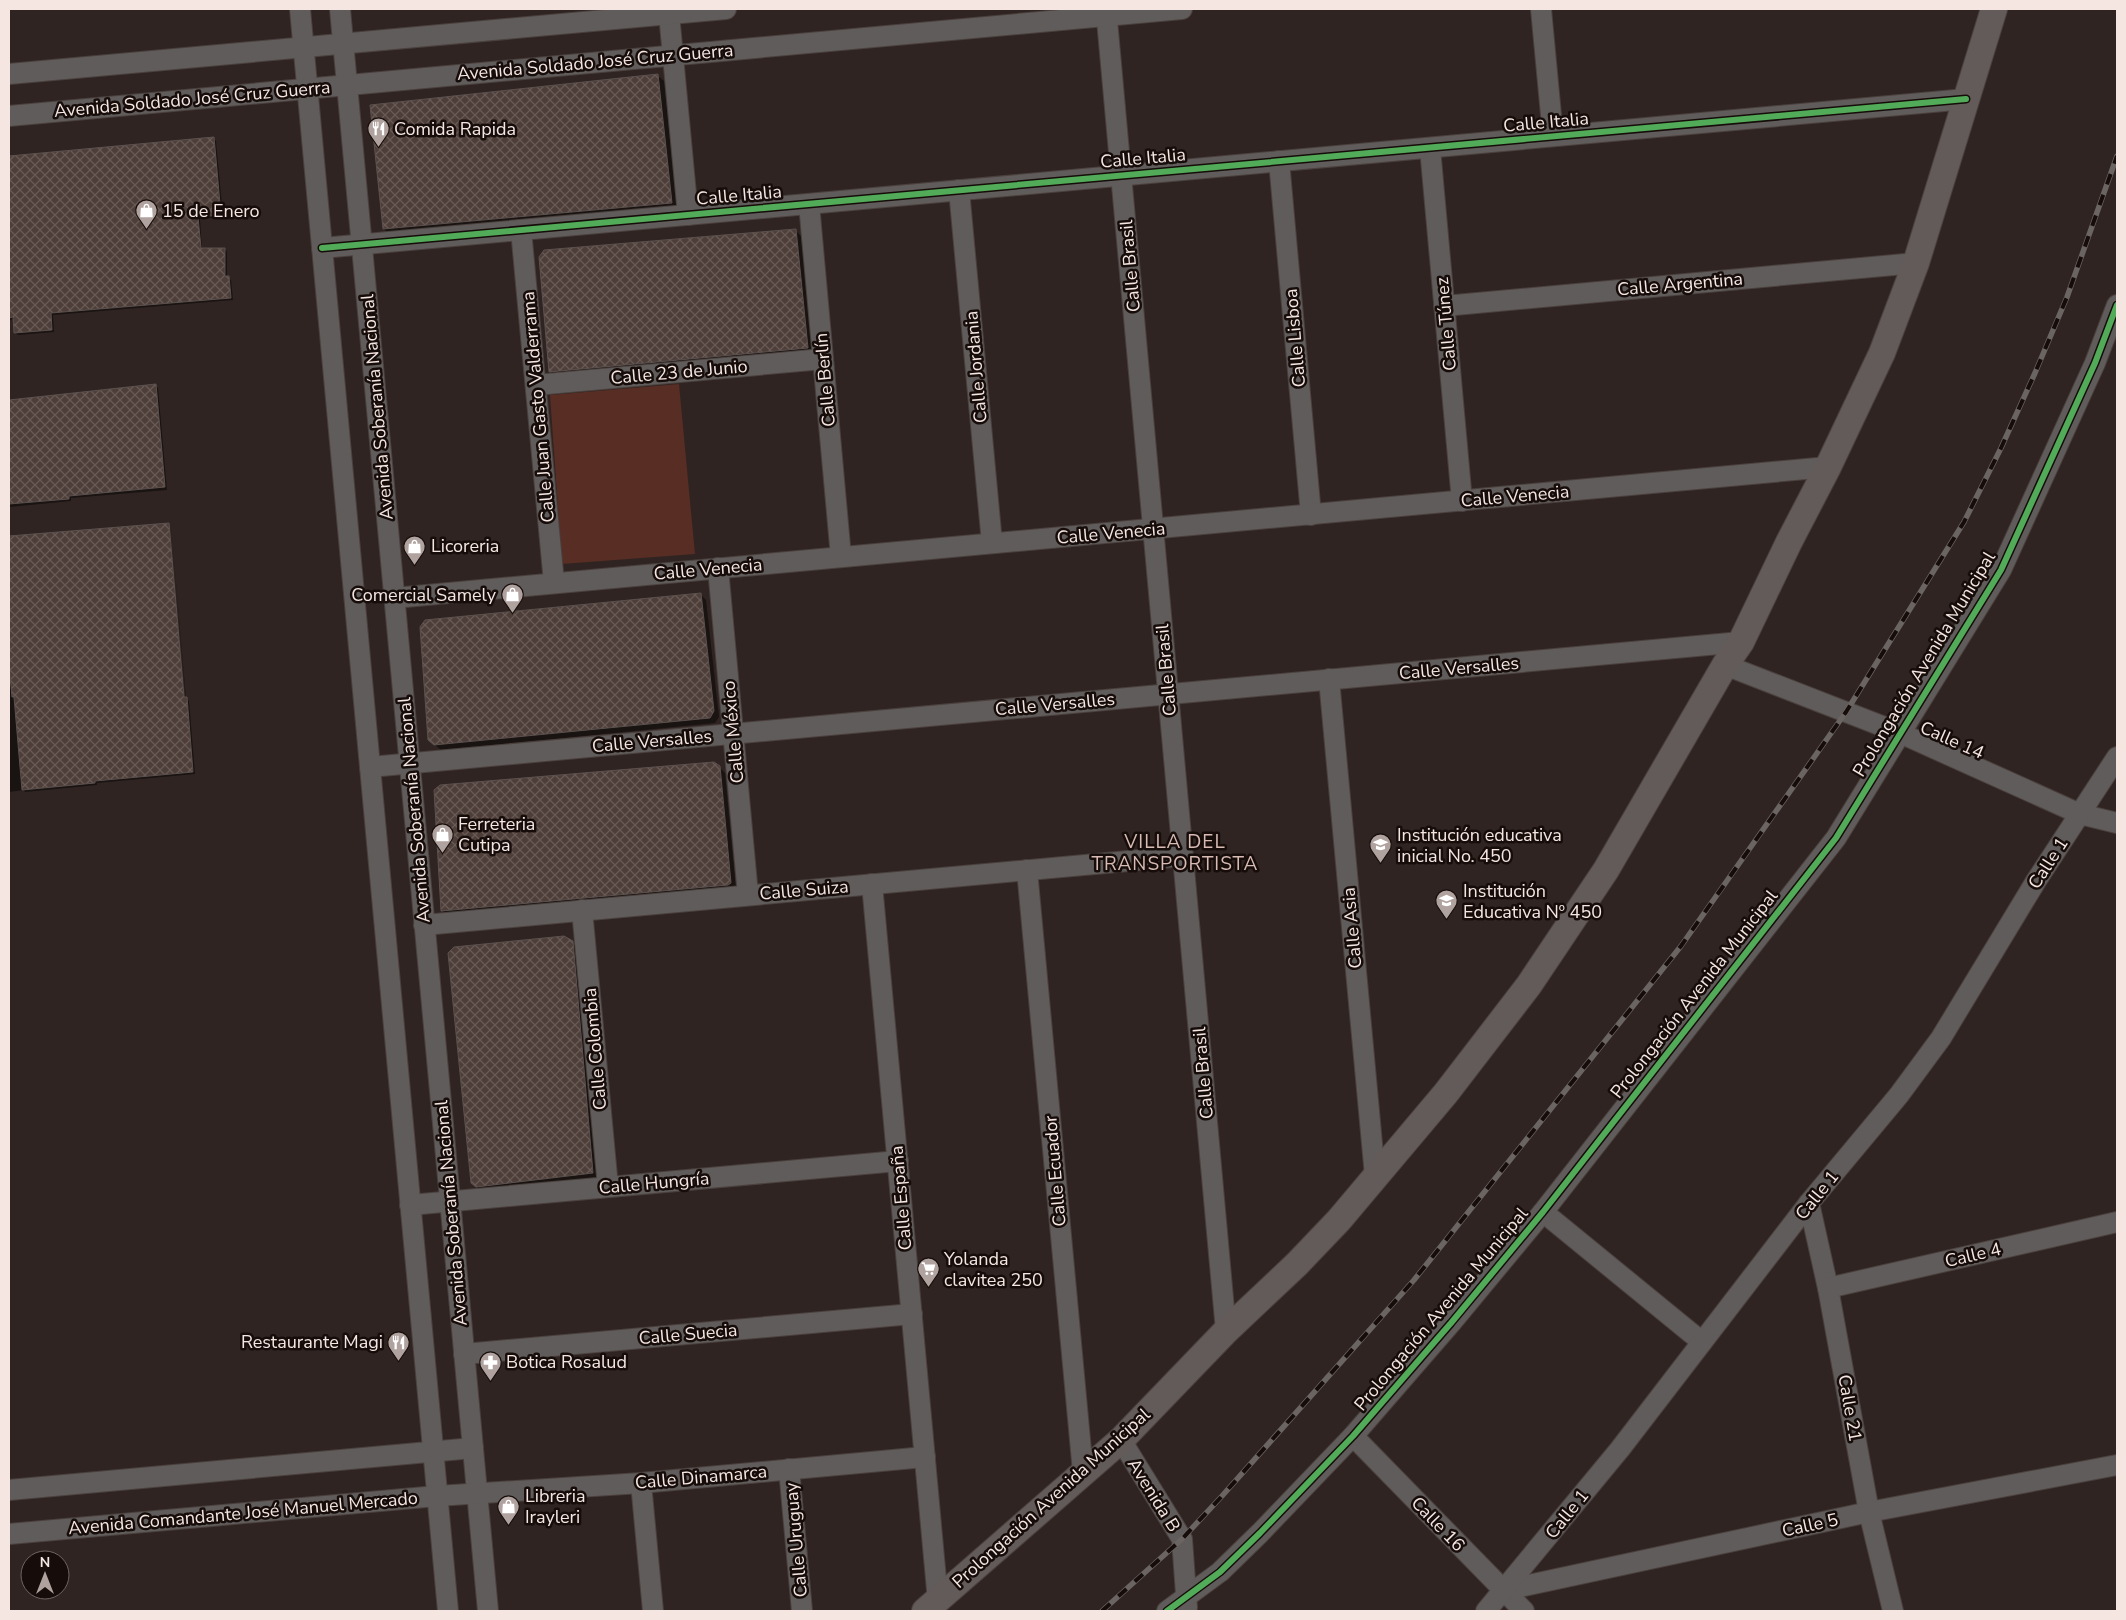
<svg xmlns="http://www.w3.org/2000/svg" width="2126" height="1620" font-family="'Nunito Sans',sans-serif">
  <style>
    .park { fill: #572d24 }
    .shadow { fill: #0007 }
    .building { fill: url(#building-cross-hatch); stroke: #5b514e }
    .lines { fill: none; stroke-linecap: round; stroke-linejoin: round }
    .minor-casing { stroke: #4a403d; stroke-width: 22 }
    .major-casing { stroke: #4a403d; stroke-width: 28 }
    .minor { stroke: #605c5b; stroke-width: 20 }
    .major { stroke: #635b59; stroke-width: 26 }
    .rail-casing { stroke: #6a6462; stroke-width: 5.5 }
    .rail { stroke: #160d0a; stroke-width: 4; stroke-dasharray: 11; stroke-linecap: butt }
    .cycleway-casing { stroke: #160d0a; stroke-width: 9 }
    .cycleway { stroke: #51ab58; stroke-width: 6 }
    .labels { text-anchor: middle; stroke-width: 5; stroke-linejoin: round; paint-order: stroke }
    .street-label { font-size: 18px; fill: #f5e6e2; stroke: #160d0a }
    .poi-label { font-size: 18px; fill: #f5e6e2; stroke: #160d0a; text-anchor: start }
    .neighbourhood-label { font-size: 19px; letter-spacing: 1px; fill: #d7bbb4; stroke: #160d0a }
  </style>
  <defs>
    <pattern id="building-cross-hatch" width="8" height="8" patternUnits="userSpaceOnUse" patternTransform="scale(1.25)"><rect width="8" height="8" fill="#4e3e39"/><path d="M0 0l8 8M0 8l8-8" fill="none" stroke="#685a55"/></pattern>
  </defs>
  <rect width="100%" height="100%" fill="#2f2421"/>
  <path class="park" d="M 679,384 L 695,554 L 562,564 L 550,395 Z"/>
  <g class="shadow">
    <path d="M 658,76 L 664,81 L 677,208 L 390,235 L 384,229 Z"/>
    <path d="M 213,138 L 216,141 L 223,217 L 200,219 L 202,249 L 225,249 L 227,252 L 227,277 L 231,280 L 233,300 L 53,315 L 54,332 L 18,335 L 15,332 L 14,319 L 9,320 L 9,158 Z"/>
    <path d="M 795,230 L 801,236 L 813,354 L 556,377 L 550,371 Z"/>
    <path d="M 156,386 L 158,388 L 167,490 L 71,498 L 71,501 L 9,507 L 9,401 Z"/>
    <path d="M 169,524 L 183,703 L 186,703 L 171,526 L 186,698 L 189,701 L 195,774 L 97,783 L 97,785 L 25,792 L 24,790 L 9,792 L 9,537 L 71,531 L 74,534 Z"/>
    <path d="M 701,595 L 706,600 L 719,717 L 715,723 L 441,750 L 429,740 Z"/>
    <path d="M 719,767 L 725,773 L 736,889 L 448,916 L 442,910 Z"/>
    <path d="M 572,942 L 579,949 L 599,1179 L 483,1193 L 472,1182 Z"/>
  </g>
  <g class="building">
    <path d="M 658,74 L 672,203 L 383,229 L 370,105 Z"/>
    <path d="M 214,137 L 221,215 L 198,217 L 201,248 L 225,248 L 225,276 L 229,276 L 231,298 L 51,313 L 52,330 L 14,333 L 13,317 L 9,318 L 9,156 Z"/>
    <path d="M 796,229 L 808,348 L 549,372 L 539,257 L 544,250 Z"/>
    <path d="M 156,384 L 165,487 L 69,496 L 69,499 L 9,504 L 9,400 Z"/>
    <path d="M 169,523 L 184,697 L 187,697 L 193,772 L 95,781 L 95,783 L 22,790 L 14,697 L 12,697 L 9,665 L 9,536 Z"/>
    <path d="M 701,593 L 714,711 L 710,718 L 434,745 L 428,740 L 420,627 L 425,620 Z"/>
    <path d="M 714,762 L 720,766 L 731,883 L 728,885 L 441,911 L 434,790 L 440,785 Z"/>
    <path d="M 564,936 L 573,941 L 593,1173 L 476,1187 L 471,1183 L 448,953 L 454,947 Z"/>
  </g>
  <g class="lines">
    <defs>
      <g id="minor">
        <path d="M 300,9 L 448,1611"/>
        <path d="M 340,9 L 488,1611"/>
        <path d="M 1106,9 L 1226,1331"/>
        <path d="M 1541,9 L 1553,136"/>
        <path d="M 669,14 L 688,215"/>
        <path d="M 9,74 L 726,9"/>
        <path d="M 9,116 L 1182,9"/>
        <path d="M 1430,148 L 1462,501"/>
        <path d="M 1279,161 L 1311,515"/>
        <path d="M 959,190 L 992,543"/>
        <path d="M 809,204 L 841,557"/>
        <path d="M 521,230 L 554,583"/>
        <path d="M 322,248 L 1966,99"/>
        <path d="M 1444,306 L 1916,263"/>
        <path d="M 536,385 L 823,359"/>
        <path d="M 718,568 L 748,895"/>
        <path d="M 394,598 L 1828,467"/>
        <path d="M 1725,665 L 1900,733 L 2080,814 L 2117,823"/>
        <path d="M 1329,679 L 1375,1176"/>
        <path d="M 370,767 L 1741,642"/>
        <path d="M 1027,870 L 1083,1472"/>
        <path d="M 872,884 L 938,1601"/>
        <path d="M 582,910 L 608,1187"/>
        <path d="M 424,925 L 1183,856"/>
        <path d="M 1809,1203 L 1828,1288 L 1869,1512 L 1893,1611"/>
        <path d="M 410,1205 L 898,1161"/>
        <path d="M 1543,1212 L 1702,1342"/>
        <path d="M 1828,1288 L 2117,1222"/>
        <path d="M 464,1354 L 912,1314"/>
        <path d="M 1353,1436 L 1524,1611"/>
        <path d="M 1121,1440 L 1182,1539 L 1187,1608"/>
        <path d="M 789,1469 L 802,1611"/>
        <path d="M 641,1483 L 653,1611"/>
        <path d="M 9,1490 L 473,1448"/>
        <path d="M 9,1534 L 437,1496 L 641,1483 L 925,1457"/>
        <path d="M 1505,1590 L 1869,1512 L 2117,1465"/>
        <path d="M 1167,1611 L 1220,1572 L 1260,1533 L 1353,1436 L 1451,1323 L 1543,1212 L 1836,838 L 2001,570 L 2095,363 L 2117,305"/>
        <path d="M 1486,1611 L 1620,1449 L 1809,1203 L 1899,1095 L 1941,1038 L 2036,881 L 2117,757"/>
      </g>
      <path id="major" d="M 925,1611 L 1121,1440 L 1226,1331 L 1297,1264 L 1339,1220 L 1446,1093 L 1529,985 L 1606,870 L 1725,665 L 1741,642 L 1789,542 L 1828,467 L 1882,353 L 1916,263 L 1994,9"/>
    </defs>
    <use href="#minor" class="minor-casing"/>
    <use href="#major" class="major-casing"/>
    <use href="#minor" class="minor"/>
    <use href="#major" class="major"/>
    <defs>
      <path id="rail" d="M 1102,1611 L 1182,1539 L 1222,1496 L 1414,1280 L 1681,946 L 1846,712 L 1964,522 L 2001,448 L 2035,373 L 2067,297 L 2117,156"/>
    </defs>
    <use href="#rail" class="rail-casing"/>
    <use href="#rail" class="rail"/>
    <defs>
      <g id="cycleway">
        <path d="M 322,248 L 1966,99"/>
        <path d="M 1167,1611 L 1220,1572 L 1260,1533 L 1353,1436 L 1451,1323 L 1543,1212 L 1836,838 L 2001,570 L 2095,363 L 2117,305"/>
      </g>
    </defs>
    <use href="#cycleway" class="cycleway-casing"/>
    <use href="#cycleway" class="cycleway"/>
  </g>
  <defs>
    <symbol id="restaurant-pin" viewBox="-11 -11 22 30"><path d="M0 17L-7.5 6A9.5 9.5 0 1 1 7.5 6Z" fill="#b0a29e" stroke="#160d0a"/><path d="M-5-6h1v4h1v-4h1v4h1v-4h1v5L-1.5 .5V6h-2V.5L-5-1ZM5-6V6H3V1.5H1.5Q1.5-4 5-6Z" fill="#fff"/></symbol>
    <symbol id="shop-pin" viewBox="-11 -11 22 30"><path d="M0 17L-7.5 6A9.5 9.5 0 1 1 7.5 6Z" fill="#b0a29e" stroke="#160d0a"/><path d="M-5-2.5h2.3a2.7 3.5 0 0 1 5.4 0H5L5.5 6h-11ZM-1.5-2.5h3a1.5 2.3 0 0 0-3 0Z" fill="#fff"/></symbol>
    <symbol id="school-pin" viewBox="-11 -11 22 30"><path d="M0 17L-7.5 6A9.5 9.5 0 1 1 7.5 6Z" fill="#b0a29e" stroke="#160d0a"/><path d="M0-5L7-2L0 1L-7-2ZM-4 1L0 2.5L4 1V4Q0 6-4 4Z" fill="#fff"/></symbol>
    <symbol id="supermarket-pin" viewBox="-11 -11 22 30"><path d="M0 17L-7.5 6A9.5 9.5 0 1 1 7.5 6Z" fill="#b0a29e" stroke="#160d0a"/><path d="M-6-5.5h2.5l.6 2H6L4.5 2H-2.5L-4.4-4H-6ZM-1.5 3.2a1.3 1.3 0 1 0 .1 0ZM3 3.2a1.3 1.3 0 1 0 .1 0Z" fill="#fff"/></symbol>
    <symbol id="pharmacy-pin" viewBox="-11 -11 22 30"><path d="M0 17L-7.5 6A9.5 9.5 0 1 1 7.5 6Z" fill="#b0a29e" stroke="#160d0a"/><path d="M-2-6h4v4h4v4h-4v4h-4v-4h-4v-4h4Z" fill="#fff"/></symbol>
  </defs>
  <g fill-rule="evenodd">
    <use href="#restaurant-pin" x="366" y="116" width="25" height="34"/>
    <use href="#shop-pin" x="134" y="198" width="25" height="34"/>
    <use href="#shop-pin" x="402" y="534" width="25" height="34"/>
    <use href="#shop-pin" x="500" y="582" width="25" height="34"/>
    <use href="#shop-pin" x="430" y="822" width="25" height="34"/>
    <use href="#school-pin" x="1368" y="832" width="25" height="34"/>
    <use href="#school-pin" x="1434" y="888" width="25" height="34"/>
    <use href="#supermarket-pin" x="916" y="1256" width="25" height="34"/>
    <use href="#restaurant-pin" x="386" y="1330" width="25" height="34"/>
    <use href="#pharmacy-pin" x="478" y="1350" width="25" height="34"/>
    <use href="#shop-pin" x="496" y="1494" width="25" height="34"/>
  </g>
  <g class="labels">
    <g class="street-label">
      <text transform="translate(595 62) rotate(-5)" y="6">Avenida Soldado José Cruz Guerra</text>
      <text transform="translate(192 99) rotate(-5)" y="6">Avenida Soldado José Cruz Guerra</text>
      <text transform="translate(1546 122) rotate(-5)" y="6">Calle Italia</text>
      <text transform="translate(1143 158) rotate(-5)" y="6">Calle Italia</text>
      <text transform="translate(739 195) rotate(-5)" y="6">Calle Italia</text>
      <text transform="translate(1130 266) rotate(-95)" y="6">Calle Brasil</text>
      <text transform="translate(1680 284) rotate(-5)" y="6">Calle Argentina</text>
      <text transform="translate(1446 324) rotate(-95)" y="6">Calle Túnez</text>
      <text transform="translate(1295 338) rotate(-95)" y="6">Calle Lisboa</text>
      <text transform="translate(976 367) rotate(-95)" y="6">Calle Jordania</text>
      <text transform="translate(679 372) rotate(-5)" y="6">Calle 23 de Junio</text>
      <text transform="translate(825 380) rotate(-95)" y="6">Calle Berlín</text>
      <text transform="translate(377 407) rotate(-95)" y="6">Avenida Soberanía Nacional</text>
      <text transform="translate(538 407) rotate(-95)" y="6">Calle Juan Gasto Valderrama</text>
      <text transform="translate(1515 496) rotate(-5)" y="6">Calle Venecia</text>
      <text transform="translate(1111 533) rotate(-5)" y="6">Calle Venecia</text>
      <text transform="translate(708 569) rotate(-5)" y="6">Calle Venecia</text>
      <text transform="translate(1924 664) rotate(-59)" y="6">Prolongación Avenida Municipal</text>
      <text transform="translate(1459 668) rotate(-5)" y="6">Calle Versalles</text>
      <text transform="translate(1166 670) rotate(-95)" y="6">Calle Brasil</text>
      <text transform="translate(1055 704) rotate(-5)" y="6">Calle Versalles</text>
      <text transform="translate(733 732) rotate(-95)" y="6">Calle México</text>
      <text transform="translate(1952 740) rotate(24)" y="6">Calle 14</text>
      <text transform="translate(652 741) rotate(-5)" y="6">Calle Versalles</text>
      <text transform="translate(414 810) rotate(-95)" y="6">Avenida Soberanía Nacional</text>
      <text transform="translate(2048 863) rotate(-57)" y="6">Calle 1</text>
      <text transform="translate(804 890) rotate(-5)" y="6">Calle Suiza</text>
      <text transform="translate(1352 928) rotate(-95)" y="6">Calle Asia</text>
      <text transform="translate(1694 994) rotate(-52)" y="6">Prolongación Avenida Municipal</text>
      <text transform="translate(595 1049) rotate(-95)" y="6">Calle Colombia</text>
      <text transform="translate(1203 1073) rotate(-95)" y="6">Calle Brasil</text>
      <text transform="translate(1055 1171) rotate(-95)" y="6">Calle Ecuador</text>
      <text transform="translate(654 1183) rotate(-5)" y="6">Calle Hungría</text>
      <text transform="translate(1817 1195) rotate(-51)" y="6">Calle 1</text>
      <text transform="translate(901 1198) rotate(-95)" y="6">Calle España</text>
      <text transform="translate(451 1213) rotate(-95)" y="6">Avenida Soberanía Nacional</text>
      <text transform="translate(1973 1255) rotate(-13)" y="6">Calle 4</text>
      <text transform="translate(1441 1309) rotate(-50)" y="6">Prolongación Avenida Municipal</text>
      <text transform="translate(688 1334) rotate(-5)" y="6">Calle Suecia</text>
      <text transform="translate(1850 1408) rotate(80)" y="6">Calle 21</text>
      <text transform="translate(701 1477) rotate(-5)" y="6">Calle Dinamarca</text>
      <text transform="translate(1154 1495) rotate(58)" y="6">Avenida B</text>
      <text transform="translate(1051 1498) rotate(-42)" y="6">Prolongación Avenida Municipal</text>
      <text transform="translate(243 1513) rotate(-5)" y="6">Avenida Comandante José Manuel Mercado</text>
      <text transform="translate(1567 1514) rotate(-51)" y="6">Calle 1</text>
      <text transform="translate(1438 1524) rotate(46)" y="6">Calle 16</text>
      <text transform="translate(1810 1525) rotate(-12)" y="6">Calle 5</text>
      <text transform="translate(796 1540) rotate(-95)" y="6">Calle Uruguay</text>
    </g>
    <g class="poi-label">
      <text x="394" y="135">Comida Rapida</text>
      <text x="162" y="217">15 de Enero</text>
      <text x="431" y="552">Licoreria</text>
      <text x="496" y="601" text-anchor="end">Comercial Samely</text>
      <text x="458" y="830">Ferreteria<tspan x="458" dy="21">Cutipa</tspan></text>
      <text x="1397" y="841">Institución educativa<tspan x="1397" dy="21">inicial No. 450</tspan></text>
      <text x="1463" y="897">Institución<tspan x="1463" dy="21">Educativa Nº 450</tspan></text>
      <text x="944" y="1265">Yolanda<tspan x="944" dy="21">clavitea 250</tspan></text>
      <text x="383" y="1348" text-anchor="end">Restaurante Magi</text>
      <text x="506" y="1368">Botica Rosalud</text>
      <text x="525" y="1502">Libreria<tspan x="525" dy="21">Irayleri</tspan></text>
    </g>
    <g class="neighbourhood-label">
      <text x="1175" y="848">VILLA DEL<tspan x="1175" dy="22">TRANSPORTISTA</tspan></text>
    </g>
  </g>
  <rect width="2126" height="1620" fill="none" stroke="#f5e6e2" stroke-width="20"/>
  <g transform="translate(45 1575)"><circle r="24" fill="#160d0a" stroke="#6f6460"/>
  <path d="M0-4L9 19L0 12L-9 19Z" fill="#b0a29e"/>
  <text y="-8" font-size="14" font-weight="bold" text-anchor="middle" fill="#f5e6e2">N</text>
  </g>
</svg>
